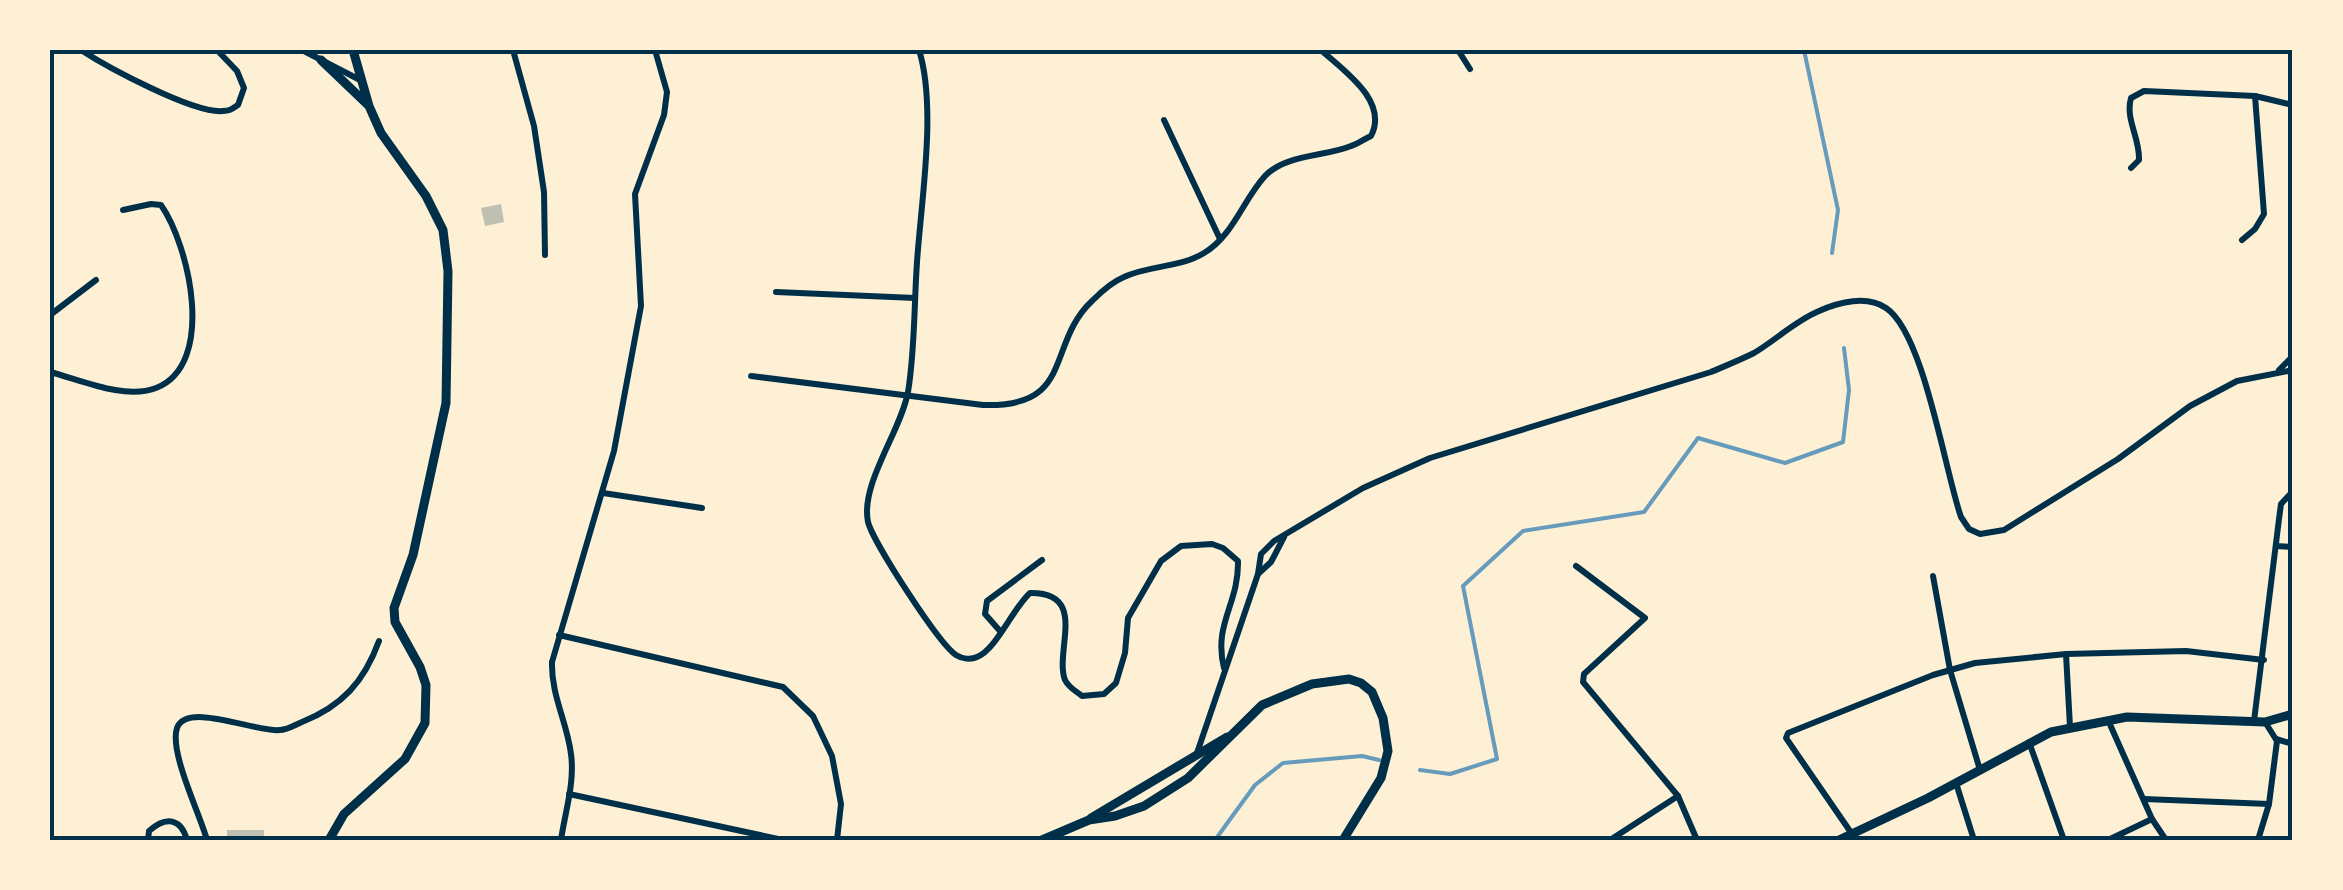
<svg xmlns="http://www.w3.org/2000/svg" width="2343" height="890" font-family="'Source Serif 4',serif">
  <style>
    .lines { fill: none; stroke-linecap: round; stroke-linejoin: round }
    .stream { stroke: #669bbc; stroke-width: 4 }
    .building { fill: #bec0b2 }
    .minor { stroke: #003049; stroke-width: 6 }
    .secondary { stroke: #003049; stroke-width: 9 }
    .neatline { fill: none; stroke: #003049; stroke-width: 4 }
  </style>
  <rect width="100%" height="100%" fill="#fdf0d5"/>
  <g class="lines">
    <g class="stream">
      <path d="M 1804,50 L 1838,210 L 1832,253"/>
      <path d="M 1420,770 L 1450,774 L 1497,759 L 1463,586 L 1523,531 L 1644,512 L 1698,438 L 1785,463 L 1843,442 L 1849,390 L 1844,348"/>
      <path d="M 1215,840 L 1255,785 L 1283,763 L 1362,756 L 1379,760"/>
    </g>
  </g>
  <g class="building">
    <path d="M 501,204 L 504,222 L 485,226 L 481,208 Z"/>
    <rect x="227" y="830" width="37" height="10"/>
  </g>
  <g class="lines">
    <g class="minor">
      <path d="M 81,50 C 107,67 194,114 223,111 C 230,111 232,109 238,105 L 244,88 L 237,71 L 217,50"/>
      <path d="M 302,50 L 362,81"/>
      <path d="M 513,50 L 534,126 L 544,192 L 545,255"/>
      <path d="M 919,50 C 937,107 921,202 917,262 C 914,305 915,350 908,392 C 901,431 860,484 868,522 C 873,542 939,644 956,655 C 962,659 971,660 977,657 C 996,650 1013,608 1030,593 C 1089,592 1054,651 1065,680 C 1069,688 1076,691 1082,696 L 1104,694 L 1116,683 L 1125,653 L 1128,618 L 1161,561 L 1181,546 L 1212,544 L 1223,548 L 1238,561 C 1239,604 1213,624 1224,668"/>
      <path d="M 1458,50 L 1470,69"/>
      <path d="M 1164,120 L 1220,239"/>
      <path d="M 2131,168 L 2139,160 C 2140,138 2125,119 2131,98 L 2144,91 L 2255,96 L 2293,105"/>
      <path d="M 2242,240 L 2255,229 L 2264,214 L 2255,96"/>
      <path d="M 776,292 L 915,298"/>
      <path d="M 50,315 L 96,280"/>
      <path d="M 2279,370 L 2293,356"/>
      <path d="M 50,372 C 81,380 124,400 156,388 C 217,364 189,245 161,205 L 151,204 L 123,210"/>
      <path d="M 751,376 L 983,405 C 1076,408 1045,344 1093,300 C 1102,291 1112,282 1124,277 C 1149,265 1180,268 1204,253 C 1233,236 1243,200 1265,176 C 1286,154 1324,157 1351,146 C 1358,144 1364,139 1371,136 C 1389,101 1344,71 1321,50"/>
      <path d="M 603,493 L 702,508"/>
      <path d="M 2276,546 L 2293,547"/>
      <path d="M 1576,566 L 1645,618 L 1584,674 L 1583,682 L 1678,796 L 1697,840"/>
      <path d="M 1258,574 L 1271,562 L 1284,537"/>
      <path d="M 1933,576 L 1950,670 L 1980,770"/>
      <path d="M 1000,631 L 985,614 L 987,601 L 1042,560"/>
      <path d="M 559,635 L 783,687 L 813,716 L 832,756 L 841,804 L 837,840"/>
      <path d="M 2066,654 L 2070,727"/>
      <path d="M 2108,720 L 2152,819 L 2166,840"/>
      <path d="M 2254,721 L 2279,519 L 2281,504 L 2293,491"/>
      <path d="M 2276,739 L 2293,744"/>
      <path d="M 2029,742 L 2064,840"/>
      <path d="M 1197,753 L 1258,574 L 1261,554 L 1274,541 L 1363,488 L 1430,458 L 1711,372 C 1725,366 1740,360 1754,353 C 1776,340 1795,321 1819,311 C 1839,302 1867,295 1886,308 C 1924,333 1945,472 1961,517 L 1969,529 L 1980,534 L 2004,530 L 2118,459 L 2190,406 L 2237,381 L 2293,370"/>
      <path d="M 1956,783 L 1974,840"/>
      <path d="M 569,794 L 783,840"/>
      <path d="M 2144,799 L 2269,804"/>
      <path d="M 1852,834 L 1786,738 L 1788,733 L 1933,675 L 1975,663 L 2066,654 L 2186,651 L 2264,660"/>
      <path d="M 148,840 L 149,831 C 166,816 181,818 187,840"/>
      <path d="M 207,840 C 200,814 169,752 177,728 C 187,701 257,733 280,730 C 287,730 295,725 302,722 C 342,706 364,682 379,641"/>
      <path d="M 561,840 C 565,812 575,783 571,754 C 567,722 551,695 552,662 L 614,451 L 641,306 L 635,194 L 664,115 L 667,92 L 655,50"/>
      <path d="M 1610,840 L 1678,796"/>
      <path d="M 2108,840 L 2152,819"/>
      <path d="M 2258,840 L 2269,804 L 2277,741 L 2265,722"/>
    </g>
    <g class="secondary">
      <path d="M 321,60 L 367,104"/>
      <path d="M 1091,818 L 1227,737"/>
      <path d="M 329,840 L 344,814 L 405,759 L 425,723 L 426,685 L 420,667 L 395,622 L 394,608 L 413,555 L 446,403 L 448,271 L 443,230 L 426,196 L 381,133 L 369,106 L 353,50"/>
      <path d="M 1042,840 L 1089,820 L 1115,816 L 1144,806 L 1188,778 L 1262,705 L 1312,684 L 1349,679 L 1361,683 L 1372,692 L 1383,718 L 1388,751 L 1381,778 L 1343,840"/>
      <path d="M 1839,840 L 1928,798 L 2051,732 L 2127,717 L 2265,722 L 2293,714"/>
    </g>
  </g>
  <rect width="2343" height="890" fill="none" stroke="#fdf0d5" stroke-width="105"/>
  <rect x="52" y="52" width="2238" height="786" class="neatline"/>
</svg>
